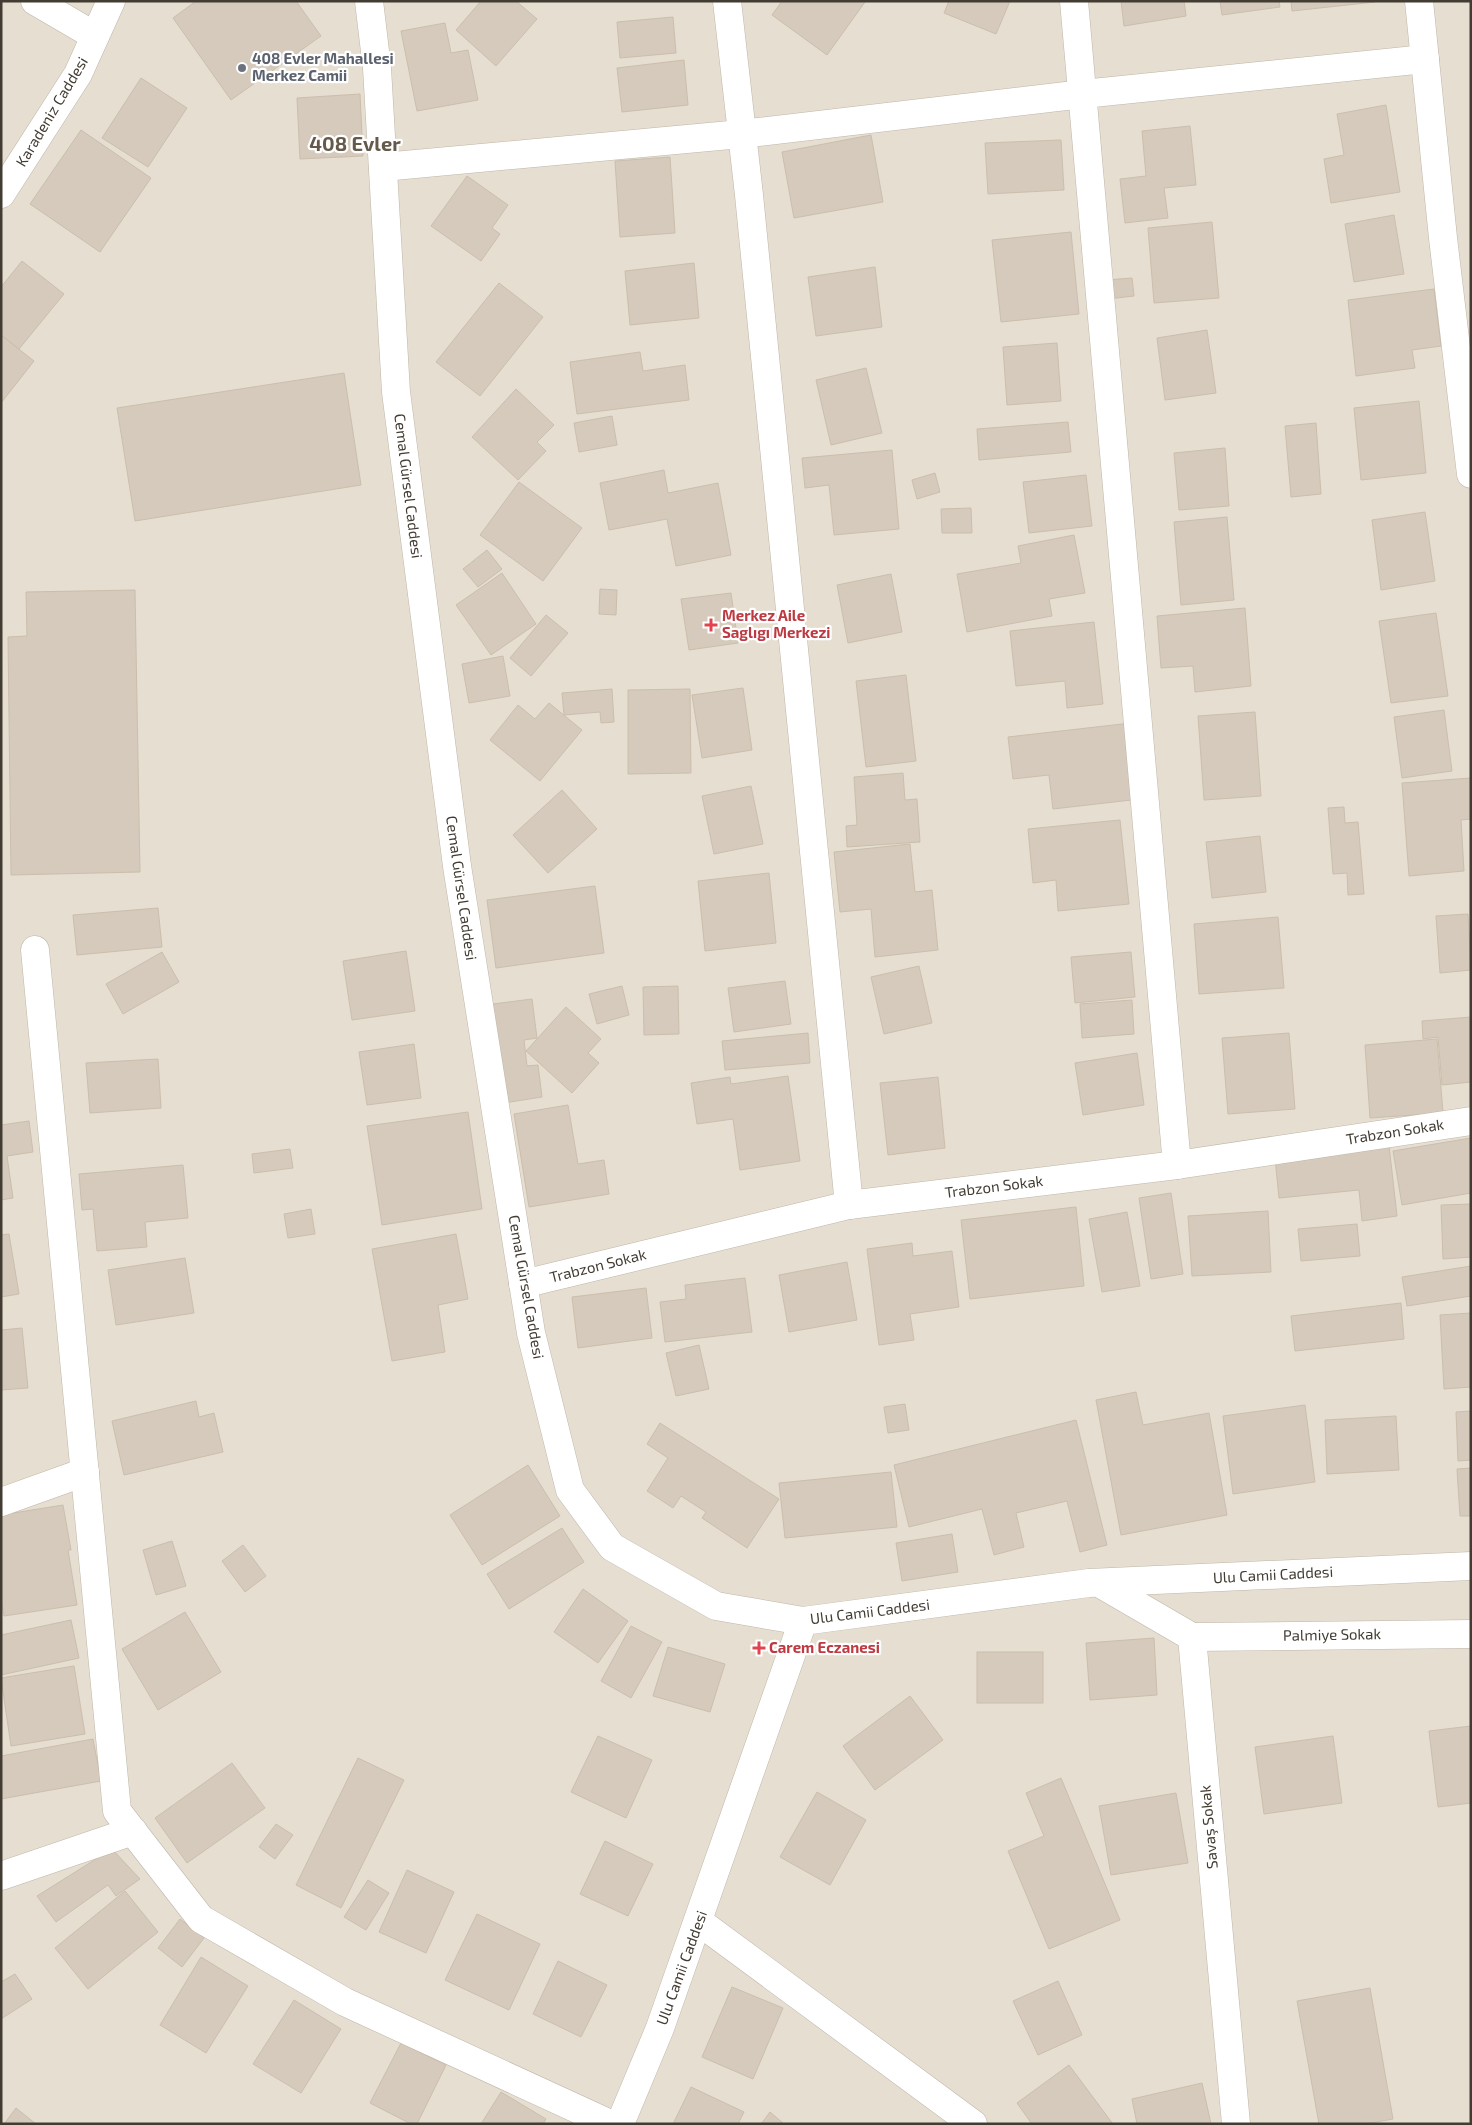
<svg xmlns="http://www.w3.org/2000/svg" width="1472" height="2125" font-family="'Exo 2',sans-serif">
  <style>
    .residential { fill: #e5ded1 }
    .building { fill: #d5cabc; stroke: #ccbeac }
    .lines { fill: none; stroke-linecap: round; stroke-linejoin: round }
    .minor-casing { stroke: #bfb6a9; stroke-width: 29 }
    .tertiary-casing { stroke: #bfb6a9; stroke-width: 29 }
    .minor { stroke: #fff; stroke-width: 28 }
    .tertiary { stroke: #fff; stroke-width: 28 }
    .worship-dot { fill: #6b7280; stroke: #fff; stroke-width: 2 }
    .health-dot { fill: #e0444e; stroke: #fff; stroke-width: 2 }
    .labels { text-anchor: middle; stroke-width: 4.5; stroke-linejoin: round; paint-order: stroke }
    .worship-label { font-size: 15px; font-weight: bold; fill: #5b616d; stroke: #fff; text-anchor: start }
    .street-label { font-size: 15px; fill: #423c33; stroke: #fff }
    .health-label { font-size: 15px; font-weight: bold; fill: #be3a42; stroke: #fff; text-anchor: start }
    .district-label { font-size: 20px; font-weight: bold; fill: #65594b; stroke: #fff }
  </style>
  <rect width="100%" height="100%" fill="#f1ece3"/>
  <rect class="residential" x="1" y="1" width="1470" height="2123"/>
  <g class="building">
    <path d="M 196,1 L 296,1 L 321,36 L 231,100 L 173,18 Z"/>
    <path d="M 481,1 L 516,1 L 537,19 L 496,66 L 456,30 Z"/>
    <path d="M 782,1 L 865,1 L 865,2 L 827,55 L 772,15 Z"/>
    <path d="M 949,1 L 1010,1 L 996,34 L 944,13 Z"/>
    <path d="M 1121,1 L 1184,1 L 1186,16 L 1124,26 Z"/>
    <path d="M 1220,1 L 1279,1 L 1280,7 L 1222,15 Z"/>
    <path d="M 1291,1 L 1375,1 L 1375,2 L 1292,11 Z"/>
    <path d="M 673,17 L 676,53 L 620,58 L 617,22 Z"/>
    <path d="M 445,23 L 451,53 L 468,50 L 478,100 L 417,111 L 401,31 Z"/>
    <path d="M 684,60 L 688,105 L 622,112 L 617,68 Z"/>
    <path d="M 141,78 L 187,108 L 148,167 L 102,138 Z"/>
    <path d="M 360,94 L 363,156 L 300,159 L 297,98 Z"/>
    <path d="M 1386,105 L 1400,192 L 1331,203 L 1324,159 L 1344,155 L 1337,114 Z"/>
    <path d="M 1190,126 L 1196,185 L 1164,188 L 1168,218 L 1125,223 L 1120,179 L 1146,176 L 1142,131 Z"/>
    <path d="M 81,130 L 151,178 L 100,252 L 30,204 Z"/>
    <path d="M 871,135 L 883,202 L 794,218 L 782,152 Z"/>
    <path d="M 1061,140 L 1064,190 L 988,194 L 985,143 Z"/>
    <path d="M 670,157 L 675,233 L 620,237 L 615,161 Z"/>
    <path d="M 467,176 L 508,205 L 492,228 L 500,234 L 481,261 L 431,226 Z"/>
    <path d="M 1394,215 L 1404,274 L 1354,282 L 1345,224 Z"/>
    <path d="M 1212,222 L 1219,298 L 1154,303 L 1148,228 Z"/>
    <path d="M 1071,232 L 1079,314 L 1001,322 L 992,240 Z"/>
    <path d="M 22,261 L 64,294 L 19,349 L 1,335 L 1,287 Z"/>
    <path d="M 694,263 L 699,318 L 630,325 L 625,271 Z"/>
    <path d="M 875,267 L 882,327 L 816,336 L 808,277 Z"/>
    <path d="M 1132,278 L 1134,296 L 1108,299 L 1106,280 Z"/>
    <path d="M 499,283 L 543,317 L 480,396 L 436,362 Z"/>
    <path d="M 1434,289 L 1441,346 L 1412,350 L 1415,368 L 1356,376 L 1348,300 Z"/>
    <path d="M 1207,330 L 1216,393 L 1165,400 L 1157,338 Z"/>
    <path d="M 1,335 L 34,361 L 1,403 Z"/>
    <path d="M 1057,343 L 1061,401 L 1007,405 L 1003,347 Z"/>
    <path d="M 640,352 L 643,371 L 685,365 L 689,400 L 577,414 L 570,362 Z"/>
    <path d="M 866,368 L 882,433 L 831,445 L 816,380 Z"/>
    <path d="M 344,373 L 361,485 L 135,521 L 117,408 Z"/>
    <path d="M 516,389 L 554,425 L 537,442 L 546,451 L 518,480 L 472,437 Z"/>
    <path d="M 1419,401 L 1426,473 L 1361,480 L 1354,408 Z"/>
    <path d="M 612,416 L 617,445 L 579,452 L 574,423 Z"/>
    <path d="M 1068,422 L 1071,452 L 979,460 L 977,429 Z"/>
    <path d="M 1316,423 L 1321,494 L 1291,497 L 1285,426 Z"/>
    <path d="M 1225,448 L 1229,506 L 1179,510 L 1174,453 Z"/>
    <path d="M 892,450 L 899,529 L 834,535 L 829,485 L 805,488 L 802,458 Z"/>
    <path d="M 664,470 L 668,493 L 718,483 L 731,555 L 676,566 L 667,519 L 609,530 L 600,483 Z"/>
    <path d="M 935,473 L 940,492 L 917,499 L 912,480 Z"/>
    <path d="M 1086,475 L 1092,526 L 1029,533 L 1023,482 Z"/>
    <path d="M 519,482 L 582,528 L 543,581 L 480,535 Z"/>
    <path d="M 971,508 L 972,533 L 942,533 L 941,509 Z"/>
    <path d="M 1425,512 L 1435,581 L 1381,590 L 1372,520 Z"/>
    <path d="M 1227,517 L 1234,600 L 1181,605 L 1174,522 Z"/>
    <path d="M 1074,535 L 1085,593 L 1049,599 L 1052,616 L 967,632 L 957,574 L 1021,563 L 1018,546 Z"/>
    <path d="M 487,550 L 502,569 L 478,587 L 463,569 Z"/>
    <path d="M 502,573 L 536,624 L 491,655 L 456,605 Z"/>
    <path d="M 891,574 L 902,632 L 848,643 L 837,585 Z"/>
    <path d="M 600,589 L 617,590 L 616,615 L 599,614 Z"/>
    <path d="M 135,590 L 140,872 L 11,875 L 8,637 L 27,636 L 26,592 Z"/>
    <path d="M 731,593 L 738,643 L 689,650 L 681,599 Z"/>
    <path d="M 1245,608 L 1251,686 L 1195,692 L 1193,666 L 1161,668 L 1157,616 Z"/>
    <path d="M 1436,613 L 1448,696 L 1391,703 L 1379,621 Z"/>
    <path d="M 546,615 L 568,633 L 531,676 L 510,658 Z"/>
    <path d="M 1094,622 L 1103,704 L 1067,708 L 1065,681 L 1016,686 L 1010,631 Z"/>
    <path d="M 503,656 L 510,696 L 469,703 L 462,664 Z"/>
    <path d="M 906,675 L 916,761 L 866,767 L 856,681 Z"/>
    <path d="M 743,688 L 752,750 L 702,758 L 692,695 Z"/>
    <path d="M 612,689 L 614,722 L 601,723 L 600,712 L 564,715 L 562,693 Z"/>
    <path d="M 690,689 L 691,773 L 628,774 L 628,690 Z"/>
    <path d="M 549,703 L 582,730 L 540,781 L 490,740 L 518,705 L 535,719 Z"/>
    <path d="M 1444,710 L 1452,771 L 1402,778 L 1394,717 Z"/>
    <path d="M 1255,712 L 1261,796 L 1204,800 L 1198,716 Z"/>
    <path d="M 1131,723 L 1140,799 L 1053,809 L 1049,775 L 1013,779 L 1008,737 Z"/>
    <path d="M 903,773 L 905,800 L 917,799 L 920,842 L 847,847 L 846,826 L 857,825 L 854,777 Z"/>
    <path d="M 1471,778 L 1471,819 L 1461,820 L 1464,871 L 1409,876 L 1402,783 Z"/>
    <path d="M 751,786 L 763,844 L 714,854 L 702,796 Z"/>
    <path d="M 562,790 L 597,829 L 548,873 L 513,835 Z"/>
    <path d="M 1344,807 L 1345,823 L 1358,822 L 1364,894 L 1348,895 L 1347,873 L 1333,874 L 1328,808 Z"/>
    <path d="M 1120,820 L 1129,904 L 1058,911 L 1056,880 L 1033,883 L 1028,829 Z"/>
    <path d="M 1260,836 L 1266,892 L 1212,898 L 1206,842 Z"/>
    <path d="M 910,844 L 915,892 L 932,890 L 938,950 L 875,957 L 871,909 L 840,912 L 834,852 Z"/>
    <path d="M 769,873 L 776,943 L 705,951 L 698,881 Z"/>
    <path d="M 595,886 L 604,953 L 496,968 L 487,900 Z"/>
    <path d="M 158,908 L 162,947 L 77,955 L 73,915 Z"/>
    <path d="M 1468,914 L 1471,970 L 1440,973 L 1436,916 Z"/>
    <path d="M 1278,917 L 1284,988 L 1199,994 L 1194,924 Z"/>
    <path d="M 406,951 L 415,1011 L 352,1020 L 343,961 Z"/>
    <path d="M 162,952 L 179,982 L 123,1014 L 106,984 Z"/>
    <path d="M 1131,952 L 1135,997 L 1075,1003 L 1071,957 Z"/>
    <path d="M 919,966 L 932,1023 L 884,1034 L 871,977 Z"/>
    <path d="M 785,981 L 791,1024 L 734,1032 L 728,988 Z"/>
    <path d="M 622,986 L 629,1015 L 597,1024 L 589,994 Z"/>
    <path d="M 678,986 L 679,1034 L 644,1035 L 643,987 Z"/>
    <path d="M 532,999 L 537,1038 L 524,1040 L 527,1066 L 538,1065 L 542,1097 L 504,1103 L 493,1004 Z"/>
    <path d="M 1132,1000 L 1134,1034 L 1082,1038 L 1080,1004 Z"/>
    <path d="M 566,1007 L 601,1039 L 588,1053 L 599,1063 L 572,1093 L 526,1051 Z"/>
    <path d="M 1471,1017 L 1471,1082 L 1442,1085 L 1438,1037 L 1423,1039 L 1422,1021 Z"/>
    <path d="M 808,1033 L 810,1063 L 725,1070 L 722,1041 Z"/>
    <path d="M 1289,1033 L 1295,1109 L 1228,1114 L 1222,1038 Z"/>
    <path d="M 1437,1039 L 1443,1113 L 1370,1118 L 1365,1045 Z"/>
    <path d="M 414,1044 L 421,1098 L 367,1105 L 359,1052 Z"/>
    <path d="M 1137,1053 L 1144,1105 L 1083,1115 L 1075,1063 Z"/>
    <path d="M 158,1059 L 161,1108 L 90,1113 L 86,1063 Z"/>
    <path d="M 788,1076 L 800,1161 L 740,1170 L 733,1119 L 697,1124 L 691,1083 L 730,1077 L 731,1084 Z"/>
    <path d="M 938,1077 L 945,1148 L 888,1155 L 880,1083 Z"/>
    <path d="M 568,1105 L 578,1164 L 604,1160 L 609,1194 L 529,1207 L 514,1114 Z"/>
    <path d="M 468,1112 L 482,1209 L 382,1225 L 367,1126 Z"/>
    <path d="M 29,1121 L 33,1152 L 7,1156 L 13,1198 L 1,1200 L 1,1125 Z"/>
    <path d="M 1471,1138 L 1471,1193 L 1402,1205 L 1393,1151 Z"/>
    <path d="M 1389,1145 L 1397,1216 L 1362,1221 L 1359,1190 L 1279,1198 L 1275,1158 Z"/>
    <path d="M 290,1149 L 293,1168 L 254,1173 L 252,1154 Z"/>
    <path d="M 183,1165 L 188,1218 L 145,1222 L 147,1247 L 97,1251 L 93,1209 L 82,1210 L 79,1174 Z"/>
    <path d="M 1171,1193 L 1183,1274 L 1151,1279 L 1139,1198 Z"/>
    <path d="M 1471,1204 L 1471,1257 L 1443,1259 L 1441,1205 Z"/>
    <path d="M 1076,1207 L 1084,1286 L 970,1299 L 961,1220 Z"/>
    <path d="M 311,1209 L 315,1234 L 288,1238 L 284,1214 Z"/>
    <path d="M 1268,1211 L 1271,1272 L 1192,1276 L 1188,1216 Z"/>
    <path d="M 1127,1212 L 1140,1286 L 1102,1292 L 1089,1219 Z"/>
    <path d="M 1357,1224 L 1360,1256 L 1301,1261 L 1298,1229 Z"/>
    <path d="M 9,1234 L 19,1294 L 1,1297 L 1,1235 Z"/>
    <path d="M 456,1234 L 468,1299 L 438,1305 L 445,1352 L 392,1361 L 372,1249 Z"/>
    <path d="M 912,1243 L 913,1256 L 952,1251 L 959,1307 L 910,1314 L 914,1340 L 879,1345 L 867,1249 Z"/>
    <path d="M 185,1258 L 194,1313 L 116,1325 L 108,1270 Z"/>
    <path d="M 847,1262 L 857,1320 L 789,1332 L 779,1275 Z"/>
    <path d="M 1471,1266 L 1471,1296 L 1407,1306 L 1402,1277 Z"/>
    <path d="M 745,1278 L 752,1332 L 665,1342 L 660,1302 L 686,1299 L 685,1285 Z"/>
    <path d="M 646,1288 L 652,1338 L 578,1348 L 572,1297 Z"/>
    <path d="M 1401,1303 L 1404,1339 L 1295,1351 L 1291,1316 Z"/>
    <path d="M 1471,1313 L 1471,1387 L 1444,1389 L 1440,1315 Z"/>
    <path d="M 22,1328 L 28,1388 L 1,1390 L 1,1330 Z"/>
    <path d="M 699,1345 L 709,1389 L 676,1396 L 666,1353 Z"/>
    <path d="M 1136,1392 L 1143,1425 L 1209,1413 L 1227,1515 L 1121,1535 L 1096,1400 Z"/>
    <path d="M 196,1401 L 199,1417 L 214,1413 L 223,1452 L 124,1475 L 112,1421 Z"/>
    <path d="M 905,1404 L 909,1430 L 888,1433 L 884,1407 Z"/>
    <path d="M 1305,1405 L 1315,1482 L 1233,1494 L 1223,1416 Z"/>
    <path d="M 1471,1411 L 1471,1460 L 1458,1461 L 1456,1412 Z"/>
    <path d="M 1396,1416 L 1399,1470 L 1327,1474 L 1325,1420 Z"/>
    <path d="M 1076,1420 L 1107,1545 L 1080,1552 L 1067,1501 L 1016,1513 L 1024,1547 L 994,1555 L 982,1509 L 909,1527 L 894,1465 Z"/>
    <path d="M 660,1423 L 779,1499 L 747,1548 L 702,1518 L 706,1512 L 681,1496 L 673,1508 L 647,1491 L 668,1458 L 647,1444 Z"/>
    <path d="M 528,1465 L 560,1516 L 482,1565 L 450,1515 Z"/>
    <path d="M 1471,1468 L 1471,1516 L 1460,1516 L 1457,1469 Z"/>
    <path d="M 891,1472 L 897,1527 L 785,1538 L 779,1483 Z"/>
    <path d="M 63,1505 L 71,1550 L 68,1550 L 77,1605 L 4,1616 L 1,1600 L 1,1515 Z"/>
    <path d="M 562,1528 L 584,1562 L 509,1609 L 487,1574 Z"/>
    <path d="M 952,1534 L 958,1572 L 902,1581 L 896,1543 Z"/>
    <path d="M 172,1541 L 186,1586 L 156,1595 L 143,1550 Z"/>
    <path d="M 243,1545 L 266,1576 L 245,1592 L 222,1561 Z"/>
    <path d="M 583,1589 L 628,1621 L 598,1663 L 554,1632 Z"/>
    <path d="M 185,1612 L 221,1672 L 158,1710 L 122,1649 Z"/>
    <path d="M 71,1620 L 79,1658 L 1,1675 L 1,1635 Z"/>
    <path d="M 631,1626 L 662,1642 L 631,1698 L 601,1681 Z"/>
    <path d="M 1154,1638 L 1157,1695 L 1090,1700 L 1086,1643 Z"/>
    <path d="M 668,1647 L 725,1664 L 710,1712 L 653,1696 Z"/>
    <rect x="977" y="1652" width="66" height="51"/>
    <path d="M 74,1666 L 85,1734 L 11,1746 L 1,1678 Z"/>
    <path d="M 910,1696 L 943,1740 L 875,1790 L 843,1746 Z"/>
    <path d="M 1471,1726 L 1471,1803 L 1438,1807 L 1429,1731 Z"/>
    <path d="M 598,1736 L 652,1760 L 626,1818 L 571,1792 Z"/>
    <path d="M 1333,1736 L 1342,1803 L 1264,1814 L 1255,1747 Z"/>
    <path d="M 93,1739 L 101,1781 L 1,1799 L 1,1756 Z"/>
    <path d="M 358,1758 L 404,1780 L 341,1908 L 296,1885 Z"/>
    <path d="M 232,1763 L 265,1808 L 187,1863 L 155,1818 Z"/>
    <path d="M 1061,1778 L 1120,1920 L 1049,1949 L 1008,1851 L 1044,1836 L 1026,1793 Z"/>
    <path d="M 817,1792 L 866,1820 L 830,1885 L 780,1857 Z"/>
    <path d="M 1176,1793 L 1188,1863 L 1111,1875 L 1099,1806 Z"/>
    <path d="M 276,1824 L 293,1835 L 275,1859 L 259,1847 Z"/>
    <path d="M 605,1841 L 653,1864 L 628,1916 L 580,1894 Z"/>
    <path d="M 112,1849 L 140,1879 L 116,1896 L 108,1885 L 56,1922 L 37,1896 Z"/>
    <path d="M 407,1870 L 454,1892 L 426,1953 L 379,1932 Z"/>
    <path d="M 368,1880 L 389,1893 L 366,1930 L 344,1917 Z"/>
    <path d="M 125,1891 L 158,1932 L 88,1989 L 55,1948 Z"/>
    <path d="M 477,1914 L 540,1944 L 509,2010 L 445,1980 Z"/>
    <path d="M 180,1919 L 204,1938 L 182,1967 L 158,1948 Z"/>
    <path d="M 201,1957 L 248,1986 L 206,2053 L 160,2025 Z"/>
    <path d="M 558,1961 L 607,1985 L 581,2037 L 533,2014 Z"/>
    <path d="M 15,1974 L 32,1999 L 1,2019 L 1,1982 Z"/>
    <path d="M 1058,1981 L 1082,2035 L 1038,2055 L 1013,2001 Z"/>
    <path d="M 732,1987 L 783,2008 L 753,2079 L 702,2057 Z"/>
    <path d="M 1370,1988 L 1393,2119 L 1365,2124 L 1319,2124 L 1297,2001 Z"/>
    <path d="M 294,2000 L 341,2029 L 301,2093 L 253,2064 Z"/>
    <path d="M 401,2043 L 446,2065 L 417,2124 L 411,2124 L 370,2103 Z"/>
    <path d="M 1069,2065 L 1113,2124 L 1032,2124 L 1017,2103 Z"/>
    <path d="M 1202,2083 L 1211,2124 L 1137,2124 L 1132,2099 Z"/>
    <path d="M 691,2087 L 744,2112 L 738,2124 L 673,2124 Z"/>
    <path d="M 501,2092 L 546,2119 L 543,2124 L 481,2124 Z"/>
    <path d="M 16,2108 L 36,2124 L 4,2124 Z"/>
    <path d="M 770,2112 L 784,2124 L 761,2124 Z"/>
  </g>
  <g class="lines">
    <defs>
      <g id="minor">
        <path d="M 35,1 L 95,36"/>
        <path d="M 369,1 L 377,68 L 396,392 L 457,866 L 531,1333 L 570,1490 L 612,1547 L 716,1606 L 803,1621"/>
        <path d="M 727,1 L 749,195 L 849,1205"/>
        <path d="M 1074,1 L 1177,1165"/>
        <path d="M 1419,1 L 1443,238 L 1471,474"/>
        <path d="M 383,167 L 741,134 L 1083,94 L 1425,59"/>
        <path d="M 35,950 L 117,1811 L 201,1919 L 345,2002 L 610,2124"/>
        <path d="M 523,1284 L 849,1205 L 1177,1165 L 1471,1121"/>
        <path d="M 1,1502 L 85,1472"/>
        <path d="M 1099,1583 L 1192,1637 L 1236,2124"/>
        <path d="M 1192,1637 L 1471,1634"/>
        <path d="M 1,1876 L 133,1831"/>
        <path d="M 698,1921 L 973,2124"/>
      </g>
      <g id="tertiary">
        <path d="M 1,194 L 78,74 L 111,1"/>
        <path d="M 620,2124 L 660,2028 L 803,1621 L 1089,1583 L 1471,1566"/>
      </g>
    </defs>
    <use href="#minor" class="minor-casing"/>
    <use href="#tertiary" class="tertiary-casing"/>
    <use href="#minor" class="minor"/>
    <use href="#tertiary" class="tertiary"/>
  </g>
  <circle class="worship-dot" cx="242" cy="68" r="5"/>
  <g class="health-dot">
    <path d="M708.5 617.5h5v5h5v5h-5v5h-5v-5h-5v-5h5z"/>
    <path d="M756.5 1640.5h5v5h5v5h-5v5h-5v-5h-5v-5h5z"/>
  </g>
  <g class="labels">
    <g class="worship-label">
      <text x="252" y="64">408 Evler Mahallesi<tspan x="252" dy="17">Merkez Camii</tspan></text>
    </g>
    <g class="street-label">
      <text transform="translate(52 112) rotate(-59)" y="5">Karadeniz Caddesi</text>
      <text transform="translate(408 486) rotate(83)" y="5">Cemal Gürsel Caddesi</text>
      <text transform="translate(461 888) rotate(82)" y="5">Cemal Gürsel Caddesi</text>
      <text transform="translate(1395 1132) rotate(-9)" y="5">Trabzon Sokak</text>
      <text transform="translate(994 1187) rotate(-7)" y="5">Trabzon Sokak</text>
      <text transform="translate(598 1266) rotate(-14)" y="5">Trabzon Sokak</text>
      <text transform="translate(526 1287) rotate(80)" y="5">Cemal Gürsel Caddesi</text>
      <text transform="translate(1273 1575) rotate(-3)" y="5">Ulu Camii Caddesi</text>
      <text transform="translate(870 1612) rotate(-7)" y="5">Ulu Camii Caddesi</text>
      <text transform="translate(1332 1635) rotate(-1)" y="5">Palmiye Sokak</text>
      <text transform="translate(1209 1827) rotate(-95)" y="5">Savaş Sokak</text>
      <text transform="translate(682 1968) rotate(-70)" y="5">Ulu Camii Caddesi</text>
    </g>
    <g class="health-label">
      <text x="722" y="621">Merkez Aile<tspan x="722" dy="17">Saglıgı Merkezi</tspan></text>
      <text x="769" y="1653">Carem Eczanesi</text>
    </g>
    <g class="district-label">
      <text x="355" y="151">408 Evler</text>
    </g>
  </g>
  <rect width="1472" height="2125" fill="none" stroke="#423c33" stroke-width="5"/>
</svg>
